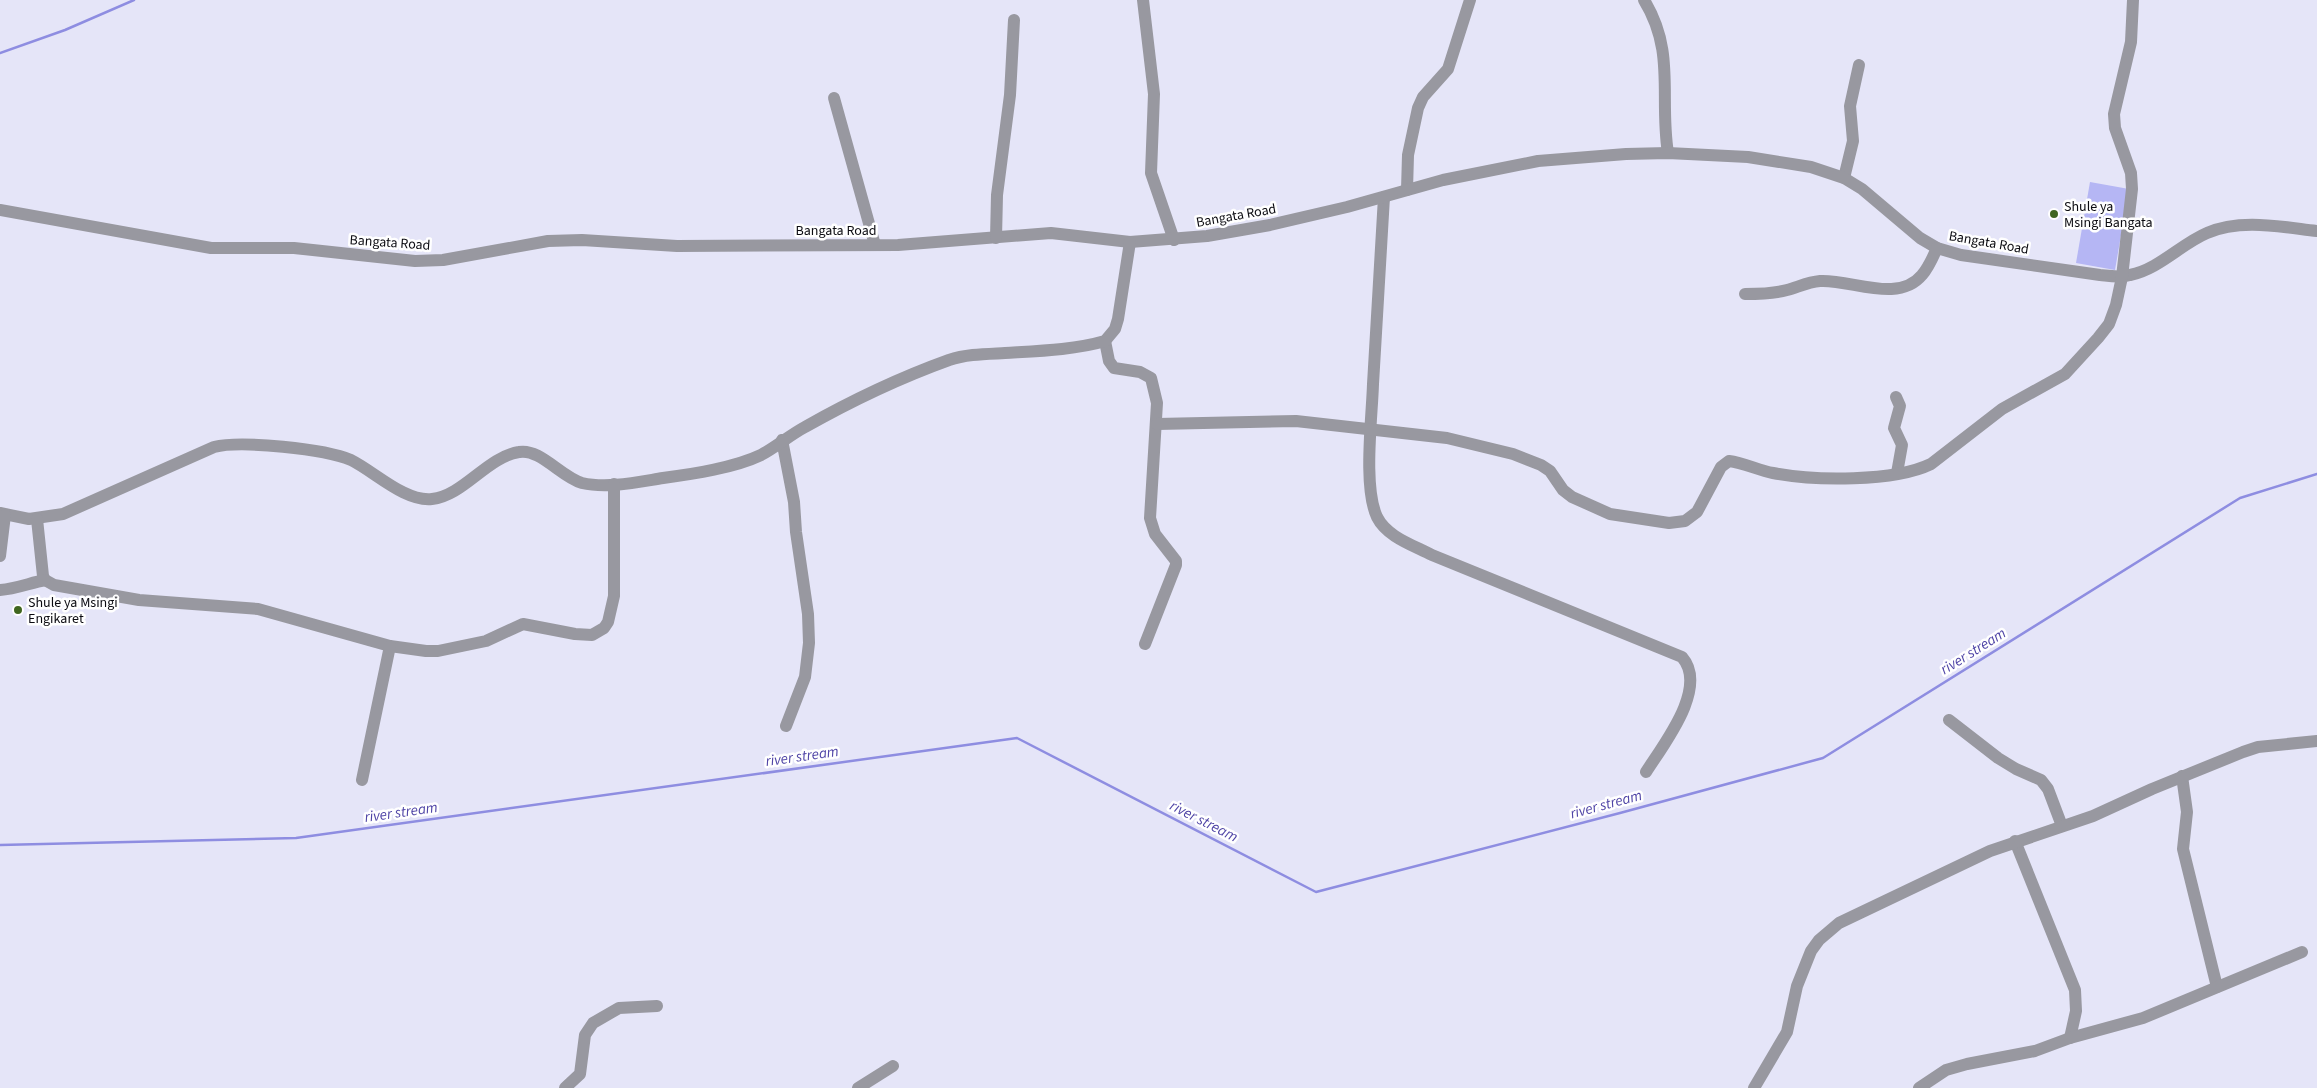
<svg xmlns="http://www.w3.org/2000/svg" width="2317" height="1088" font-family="'Source Sans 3',sans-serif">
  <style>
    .green { fill: #b5b6f4 }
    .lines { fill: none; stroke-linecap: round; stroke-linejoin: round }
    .stream { stroke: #8e8de1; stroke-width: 2.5 }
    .minor { stroke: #9898a0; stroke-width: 12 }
    .poi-dot { fill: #406620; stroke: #fff; stroke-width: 2 }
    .labels { text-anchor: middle; stroke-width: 5; stroke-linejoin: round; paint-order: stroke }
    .poi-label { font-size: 14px; fill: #0b0b11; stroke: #fff; text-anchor: start }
    .street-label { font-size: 14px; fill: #0b0b11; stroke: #fff }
    .water-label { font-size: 15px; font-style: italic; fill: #4f44a6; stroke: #fff }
  </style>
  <rect width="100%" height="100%" fill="#e5e5f8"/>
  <path class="green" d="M 2090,182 L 2129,189 L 2115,270 L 2076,263 Z"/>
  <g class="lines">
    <g class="stream">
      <path d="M 0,53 L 65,30 L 134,0"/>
      <path d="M 0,845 L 296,838 L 1017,738 L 1316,892 L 1620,813 L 1823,758 L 2240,498 L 2317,474"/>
    </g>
    <g class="minor">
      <path d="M 1143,0 L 1154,94 L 1151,173 L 1174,240"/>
      <path d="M 1644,0 C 1676,52 1659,97 1668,153"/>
      <path d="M 834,98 L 875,245"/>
      <path d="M 1844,178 L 1853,141 L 1850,106 L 1859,65"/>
      <path d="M 1407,190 L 1408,155 L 1418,108 L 1423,97 L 1448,69 L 1470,0"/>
      <path d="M 1384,197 C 1380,259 1377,322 1373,384 C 1372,418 1363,487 1377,517 C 1387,537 1413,545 1432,555 L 1682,657 C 1709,688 1663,745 1646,772"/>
      <path d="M 0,210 L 211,248 L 294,248 L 415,261 L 443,260 L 548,241 L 582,240 L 677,246 L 898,245 L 1051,233 L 1130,242 L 1207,236 L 1270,225 L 1347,207 L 1443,180 L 1538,161 L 1626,154 L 1668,153 L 1748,157 L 1811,167 L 1844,178 L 1862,189 L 1920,238 L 1937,248 L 1961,255 L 2100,275 C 2110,276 2120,278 2130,275 C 2159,269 2181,244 2207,233 C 2240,218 2282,227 2317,231"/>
      <path d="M 996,238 L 997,195 L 1010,95 L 1014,20"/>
      <path d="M 1745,294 C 1759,294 1773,294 1787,290 C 1798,287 1808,282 1820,281 C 1851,279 1898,304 1922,275 C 1929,267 1933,257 1937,248"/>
      <path d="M 1105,341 L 1109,361 L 1114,368 L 1140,372 L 1151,378 L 1157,403 L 1150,518 L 1155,534 L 1176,561 L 1176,565 L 1145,644"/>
      <path d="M 1896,397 L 1900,406 L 1894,428 L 1902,445 L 1897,473"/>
      <path d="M 1157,424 L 1296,421 L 1447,438 L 1513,454 L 1541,465 L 1550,471 L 1563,490 L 1572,497 L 1610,514 L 1669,523 L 1685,521 L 1697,512 L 1721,467 L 1729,461 C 1744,463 1758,470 1773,473 C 1814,481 1894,482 1931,464 L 2002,409 L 2065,374 L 2098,338 L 2109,324 L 2116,305 L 2122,277 L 2132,189 L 2131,173 L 2115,128 L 2114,114 L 2131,42 L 2133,0"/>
      <path d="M 782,440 L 794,502 L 796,532 L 808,614 L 809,643 L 805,677 L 786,726"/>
      <path d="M 0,513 L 29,519 L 63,514 L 214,447 C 241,440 325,449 351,460 C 375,472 405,502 432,499 C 463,496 487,457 519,452 C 540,448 561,477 582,483 C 607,489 638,482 663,478 C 692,474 734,468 761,455 C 776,447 790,435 805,427 C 851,401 899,378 949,360 C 967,354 986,354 1005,353 C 1038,351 1074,350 1105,341 L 1115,329 L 1118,319 L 1130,242"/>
      <path d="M 37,519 L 43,576 L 45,580 L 54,585 L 139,600 L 258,609 L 390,646 L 426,651 L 438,651 L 486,641 L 523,624 L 575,634 L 592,635 L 604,628 L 608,622 L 614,596 L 614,484"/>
      <path d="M 0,556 L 5,515"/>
      <path d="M 0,590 C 15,589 30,583 45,580"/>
      <path d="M 1949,720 L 1998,758 L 2016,769 L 2041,780 L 2048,789 L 2062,826"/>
      <path d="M 2182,776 L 2187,812 L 2183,849 L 2217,987"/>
      <path d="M 362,780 L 390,646"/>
      <path d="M 2015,841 L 2075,990 L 2076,1011 L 2070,1038"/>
      <path d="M 565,1088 L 580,1074 L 585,1035 L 593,1023 L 619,1008 L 657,1006"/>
      <path d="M 858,1088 L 893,1066"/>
      <path d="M 1754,1088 L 1787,1032 L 1797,986 L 1811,951 L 1819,940 L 1839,923 L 1990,851 L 2093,816 L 2152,789 L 2243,752 L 2258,747 L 2317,741"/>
      <path d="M 1919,1088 L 1946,1070 L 1967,1064 L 2035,1051 L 2070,1038 L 2143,1018 L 2302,952"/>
    </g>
  </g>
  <g class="poi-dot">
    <circle cx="2054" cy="214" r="5"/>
    <circle cx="18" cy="610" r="5"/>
  </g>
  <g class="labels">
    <g class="poi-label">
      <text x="2064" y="211">Shule ya<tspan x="2064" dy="16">Msingi Bangata</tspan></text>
      <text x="28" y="607">Shule ya Msingi<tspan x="28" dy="16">Engikaret</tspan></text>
    </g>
    <g class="street-label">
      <text transform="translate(1236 215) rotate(-10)" y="5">Bangata Road</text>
      <text x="836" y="235">Bangata Road</text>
      <text transform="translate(390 242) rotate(4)" y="5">Bangata Road</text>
      <text transform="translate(1989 242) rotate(10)" y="5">Bangata Road</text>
    </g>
    <g class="water-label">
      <text transform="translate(1973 651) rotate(-32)" y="5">river stream</text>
      <text transform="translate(802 756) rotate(-8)" y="5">river stream</text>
      <text transform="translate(1606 804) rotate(-15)" y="5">river stream</text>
      <text transform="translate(401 812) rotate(-8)" y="5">river stream</text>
      <text transform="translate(1204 821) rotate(27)" y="5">river stream</text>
    </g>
  </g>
</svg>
